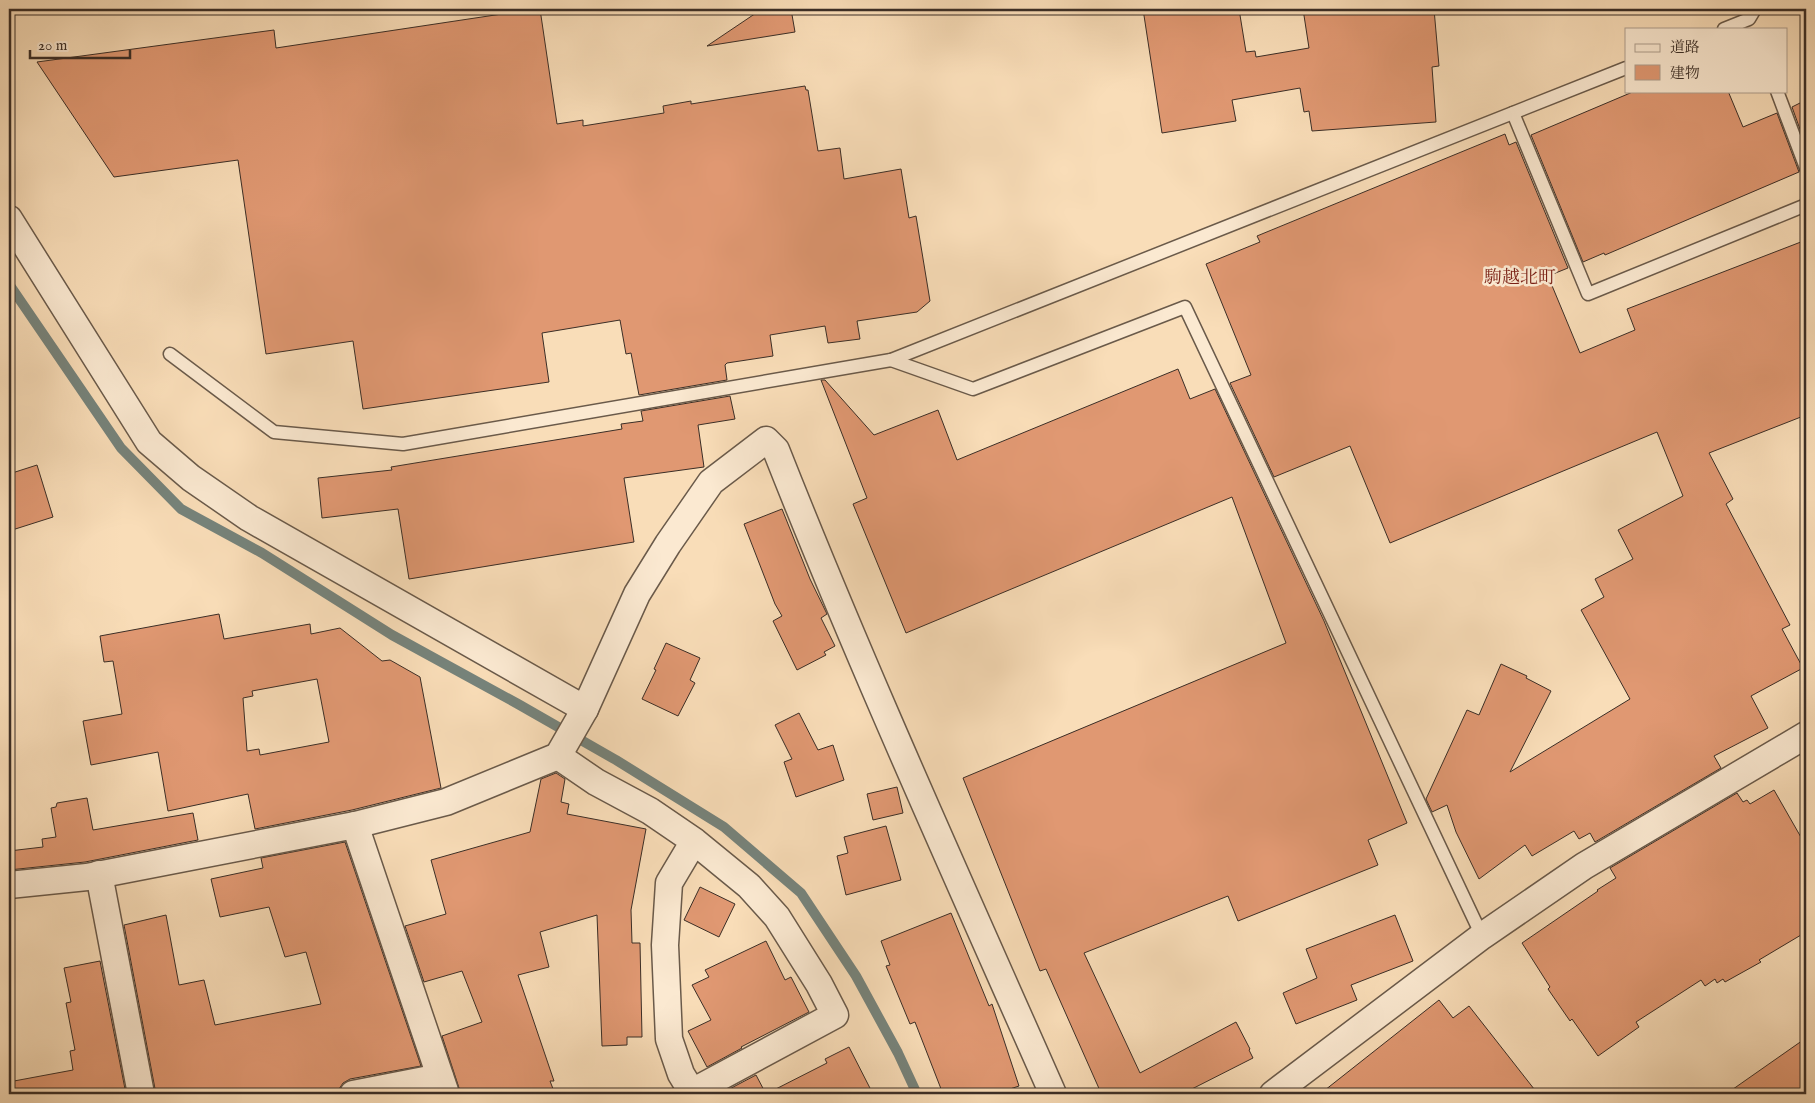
<svg xmlns="http://www.w3.org/2000/svg" width="1815" height="1103" font-family="'IM FELL English','Noto Serif JP',serif">
  <style>
    .lines { fill: none; stroke-linecap: round; stroke-linejoin: round }
    .stream { stroke: #76837b; stroke-width: 10 }
    .building { fill: #e09872; stroke: #3b2e26; fill-rule: evenodd }
    .service-casing { stroke: #6a5a4a; stroke-width: 15 }
    .minor-casing { stroke: #6a5a4a; stroke-width: 29 }
    .service { stroke: #fbe9d1; stroke-width: 12 }
    .minor { stroke: #fbe9d1; stroke-width: 26 }
    .labels { text-anchor: middle; stroke-width: 5; stroke-linejoin: round; paint-order: stroke }
    .quarter-label { font-size: 18px; fill: #7a1f14; stroke: #fbe9d1 }
  </style>
  <rect width="100%" height="100%" fill="#f9ddb8"/>
  <filter id="stains"><feTurbulence type="fractalNoise" baseFrequency=".004" numOctaves="4"/><feColorMatrix values="0 0 0 0 .2 0 0 0 0 .09 0 0 0 0 .02 0 0 0 .5 -.17"/></filter>
  <radialGradient id="worn" r=".72"><stop offset=".6" stop-color="#630" stop-opacity="0"/><stop offset="1" stop-color="#630" stop-opacity=".3"/></radialGradient>
  <g class="lines">
    <path class="stream" d="M 9,284 L 121,448 L 181,509 L 262,553 L 392,635 L 518,704 L 616,760 L 724,827 L 801,893 L 856,976 L 898,1053 L 917,1094"/>
  </g>
  <g class="building">
    <path d="M 535,9 L 540,9 L 557,124 L 583,120 L 583,126 L 664,113 L 663,106 L 691,101 L 691,104 L 805,86 L 806,90 L 808,90 L 818,151 L 840,148 L 844,179 L 901,169 L 909,218 L 916,216 L 930,301 L 917,312 L 857,321 L 860,339 L 828,343 L 825,326 L 770,335 L 773,356 L 727,363 L 725,365 L 727,380 L 639,395 L 631,353 L 626,354 L 620,320 L 542,333 L 549,382 L 363,409 L 353,341 L 266,354 L 238,160 L 114,177 L 37,62 L 274,30 L 276,48 Z"/>
    <path d="M 762,9 L 791,9 L 795,32 L 707,46 Z"/>
    <path d="M 1143,9 L 1239,9 L 1246,52 L 1255,51 L 1256,57 L 1309,48 L 1303,9 L 1434,9 L 1439,66 L 1432,67 L 1436,122 L 1312,131 L 1309,111 L 1304,112 L 1300,88 L 1232,100 L 1236,121 L 1162,133 Z"/>
    <path d="M 1635,91 L 1728,91 L 1743,127 L 1777,113 L 1799,172 L 1605,255 L 1604,253 L 1583,262 L 1531,135 Z"/>
    <path d="M 1806,100 L 1806,146 L 1792,107 Z"/>
    <path d="M 1505,134 L 1509,145 L 1516,142 L 1568,268 L 1548,276 L 1580,353 L 1635,330 L 1627,309 L 1806,240 L 1806,415 L 1709,453 L 1733,499 L 1726,504 L 1790,625 L 1782,629 L 1803,668 L 1751,696 L 1768,728 L 1714,756 L 1721,768 L 1595,842 L 1590,833 L 1579,839 L 1574,831 L 1532,856 L 1525,845 L 1479,879 L 1456,832 L 1447,805 L 1432,812 L 1426,799 L 1467,710 L 1479,715 L 1501,664 L 1527,676 L 1526,678 L 1551,691 L 1510,772 L 1630,699 L 1581,610 L 1604,597 L 1595,579 L 1633,559 L 1618,530 L 1683,496 L 1657,432 L 1390,543 L 1350,446 L 1274,477 L 1230,383 L 1251,375 L 1206,264 L 1260,242 L 1257,236 Z"/>
    <path d="M 1178,369 L 1190,399 L 1215,389 L 1324,621 L 1407,823 L 1368,840 L 1378,865 L 1238,921 L 1228,896 L 1084,953 L 1140,1073 L 1236,1022 L 1250,1049 L 1249,1050 L 1253,1058 L 1182,1094 L 1098,1094 L 1101,1093 L 1046,969 L 1040,971 L 963,778 L 1286,643 L 1232,497 L 906,633 L 853,504 L 867,498 L 821,380 L 825,380 L 874,435 L 938,410 L 957,460 Z"/>
    <path d="M 730,396 L 735,419 L 698,425 L 704,467 L 624,478 L 634,542 L 409,579 L 398,509 L 322,518 L 318,478 L 392,470 L 391,467 L 622,429 L 621,424 L 643,421 L 641,411 Z"/>
    <path d="M 37,465 L 53,517 L 9,531 L 9,474 Z"/>
    <path d="M 782,509 L 810,579 L 827,614 L 821,618 L 835,646 L 824,652 L 826,655 L 797,670 L 773,621 L 782,616 L 775,604 L 744,524 Z"/>
    <path d="M 219,614 L 224,639 L 310,624 L 311,634 L 340,628 L 382,661 L 390,660 L 420,677 L 441,788 L 352,810 L 255,829 L 248,794 L 168,811 L 158,752 L 91,765 L 83,721 L 122,714 L 113,661 L 104,662 L 100,636 ZM 317,679 L 329,742 L 260,755 L 259,749 L 247,751 L 243,698 L 253,696 L 252,691 Z"/>
    <path d="M 666,643 L 700,658 L 690,680 L 695,683 L 678,716 L 642,699 L 656,670 L 654,669 Z"/>
    <path d="M 799,713 L 818,750 L 833,745 L 844,780 L 796,797 L 784,762 L 792,759 L 775,725 Z"/>
    <path d="M 556,773 L 565,779 L 561,802 L 569,804 L 567,814 L 646,829 L 631,910 L 632,943 L 640,943 L 642,1037 L 627,1037 L 627,1045 L 602,1046 L 597,915 L 540,932 L 549,967 L 518,975 L 554,1081 L 550,1081 L 555,1094 L 461,1094 L 442,1036 L 482,1022 L 462,971 L 424,982 L 405,926 L 446,914 L 431,860 L 530,832 L 541,779 Z"/>
    <path d="M 897,787 L 903,813 L 873,820 L 867,794 Z"/>
    <path d="M 1774,790 L 1806,846 L 1806,932 L 1759,960 L 1761,962 L 1725,982 L 1723,979 L 1717,983 L 1715,979 L 1705,986 L 1701,980 L 1636,1022 L 1639,1027 L 1598,1056 L 1572,1019 L 1570,1021 L 1548,989 L 1550,987 L 1522,943 L 1598,891 L 1597,890 L 1616,878 L 1610,868 L 1737,793 L 1743,802 L 1747,800 L 1750,804 Z"/>
    <path d="M 87,798 L 93,830 L 193,813 L 198,840 L 85,862 L 9,870 L 9,851 L 43,847 L 42,839 L 56,837 L 51,808 L 56,807 L 57,803 Z"/>
    <path d="M 886,826 L 901,880 L 846,895 L 837,856 L 848,853 L 844,837 Z"/>
    <path d="M 345,842 L 421,1066 L 350,1079 L 343,1083 L 339,1089 L 338,1094 L 156,1094 L 124,925 L 166,915 L 179,985 L 204,980 L 215,1025 L 321,1004 L 306,952 L 285,957 L 269,907 L 220,917 L 211,879 L 263,868 L 261,858 Z"/>
    <path d="M 700,887 L 735,904 L 719,937 L 684,920 Z"/>
    <path d="M 951,913 L 989,1006 L 992,1004 L 1019,1086 L 995,1094 L 943,1094 L 915,1022 L 910,1024 L 886,966 L 890,965 L 881,941 Z"/>
    <path d="M 1395,915 L 1413,961 L 1351,985 L 1357,1000 L 1296,1024 L 1283,993 L 1317,978 L 1306,949 Z"/>
    <path d="M 766,941 L 785,980 L 791,977 L 809,1012 L 741,1047 L 742,1048 L 707,1067 L 688,1031 L 711,1020 L 692,985 L 709,977 L 705,970 Z"/>
    <path d="M 100,961 L 126,1094 L 15,1094 L 14,1081 L 73,1070 L 70,1051 L 75,1050 L 66,1003 L 71,1002 L 64,968 Z"/>
    <path d="M 1439,1000 L 1453,1018 L 1469,1006 L 1538,1094 L 1320,1094 Z"/>
    <path d="M 1806,1038 L 1806,1094 L 1726,1094 Z"/>
    <path d="M 849,1047 L 873,1094 L 766,1094 L 827,1063 L 825,1059 Z"/>
    <path d="M 756,1075 L 766,1094 L 720,1094 Z"/>
  </g>
  <g class="lines">
    <defs>
      <g id="service">
        <path d="M 1724,29 L 1749,19 L 1755,9"/>
        <path d="M 1777,91 L 1806,168"/>
        <path d="M 1513,113 L 1588,294 L 1806,205"/>
        <path d="M 170,354 L 274,432 L 403,444 L 891,360 L 1626,68"/>
        <path d="M 891,360 L 973,389 L 1185,307 L 1482,936"/>
      </g>
      <g id="minor">
        <path d="M 9,219 L 149,442 L 191,478 L 249,518 L 585,709"/>
        <path d="M 558,756 L 596,782 L 650,811 L 694,841 L 749,886 L 777,917 L 819,984 L 835,1015 L 692,1092 L 681,1074 L 669,1039 L 665,945 L 669,883 L 694,841"/>
        <path d="M 355,825 L 446,1094"/>
        <path d="M 99,874 L 141,1094"/>
        <path d="M 9,885 L 87,877 L 355,825 L 446,802 L 558,756 L 585,709 L 637,594 L 668,544 L 711,482 L 766,440 L 776,450 C 862,668 959,881 1053,1094"/>
        <path d="M 353,1094 L 440,1077"/>
        <path d="M 1273,1094 L 1482,936 L 1584,866 L 1806,735"/>
      </g>
    </defs>
    <use href="#service" class="service-casing"/>
    <use href="#minor" class="minor-casing"/>
    <use href="#service" class="service"/>
    <use href="#minor" class="minor"/>
  </g>
  <g class="labels">
    <g class="quarter-label">
      <text x="1520" y="283">駒越北町</text>
    </g>
  </g>
  <rect width="1815" height="1103" fill="none" stroke="#f9ddb8" stroke-width="30"/>
  <rect x="10" y="10" width="1795" height="1083" fill="none" stroke="#3b2e26" stroke-width="2.5"/>
  <rect x="15" y="15" width="1785" height="1073" fill="none" stroke="#3b2e26"/>
  <rect x="1625" y="28" width="162" height="65" fill="#fbe9d1" stroke="#ae9e8d"/>
  <rect x="1635" y="44" width="25" height="8" fill="#fbe9d1" stroke="#ae9e8d"/>
  <text x="1670" y="52" font-size="15" fill="#3b2e26">道路</text>
  <rect x="1635" y="65" width="25" height="15" fill="#e09872" stroke="#ae9e8d"/>
  <text x="1670" y="78" font-size="15" fill="#3b2e26">建物</text>
  <path d="M30 50v8h100v-8" fill="none" stroke="#3b2e26" stroke-width="2.5"/>
  <text x="38" y="50" font-size="15" fill="#3b2e26" stroke="#fbe9d1" stroke-width="4" paint-order="stroke">20 m</text>
  <rect width="100%" height="100%" filter="url(#stains)"/>
  <rect width="100%" height="100%" fill="url(#worn)"/>
</svg>
